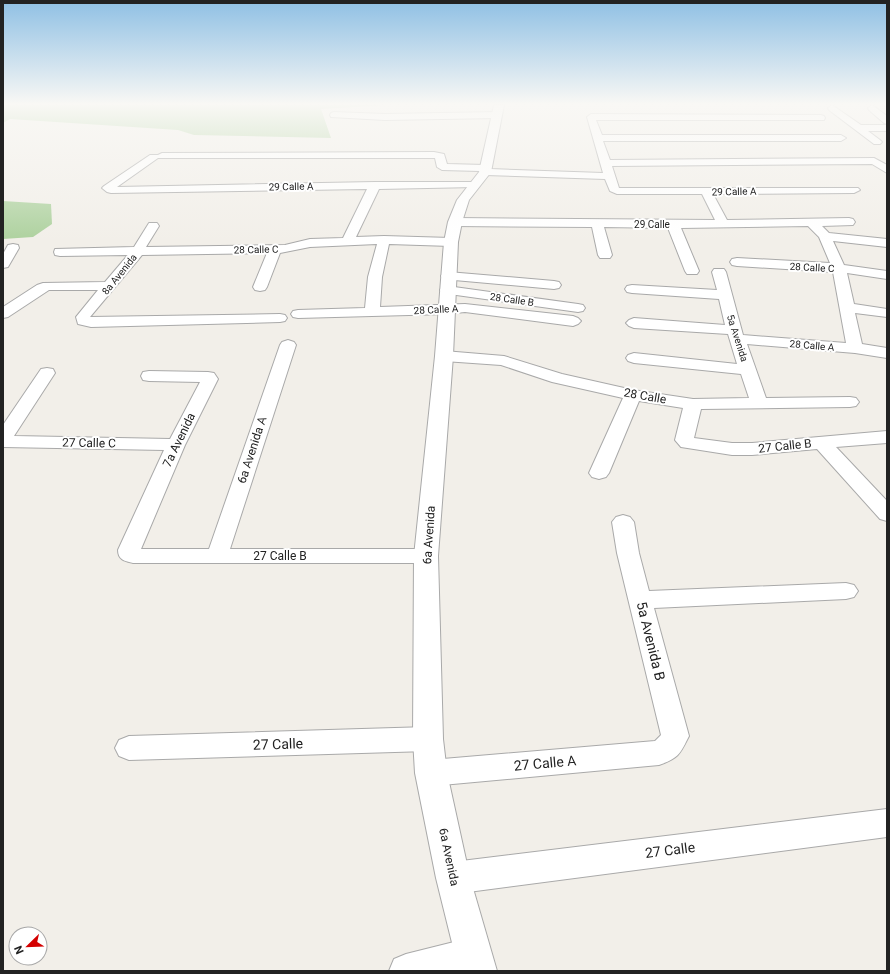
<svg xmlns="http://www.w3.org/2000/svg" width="890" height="974" font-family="Roboto,sans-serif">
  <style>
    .forest { fill: #add19e }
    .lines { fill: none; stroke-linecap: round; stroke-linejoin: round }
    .minor-casing { stroke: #a9a9a9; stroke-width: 2 }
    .tertiary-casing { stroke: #a9a9a9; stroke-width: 2 }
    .minor { fill: #fff; fill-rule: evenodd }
    .tertiary { fill: #fff; fill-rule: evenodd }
    .labels { text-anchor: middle; stroke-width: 4; stroke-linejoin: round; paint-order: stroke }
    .far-street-label { font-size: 10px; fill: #222; stroke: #fff }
    .street-label { font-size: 12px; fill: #222; stroke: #fff }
    .near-street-label { font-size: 14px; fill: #222; stroke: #fff }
  </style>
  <rect width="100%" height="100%" fill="#f2efe9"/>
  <g class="forest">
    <path d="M 3,105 L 387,105 L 321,109 L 331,138 L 194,135 L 178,130 L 10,119 L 3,123 Z"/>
    <path d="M 3,201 L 51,204 L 52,224 L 33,237 L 3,239 Z"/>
  </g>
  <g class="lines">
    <defs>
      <g id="minor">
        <path d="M 832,105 L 861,125 L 887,125 L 887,131 L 868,131 L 880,140 L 882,142 L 880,144 L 874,144 L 829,110 L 828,108 Z"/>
        <path d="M 872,105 L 887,116 L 887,124 L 884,123 L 869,110 L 868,108 Z"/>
        <path d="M 334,112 L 385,114 L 498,112 L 502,115 L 498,118 L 385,120 L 331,117 L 330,115 L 331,113 Z"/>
        <path d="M 591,114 L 821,115 L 824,116 L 825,118 L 824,120 L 596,120 L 602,135 L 841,135 L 846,138 L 841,141 L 603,141 L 610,160 L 874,158 L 887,165 L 887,173 L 872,164 L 612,166 L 619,188 L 858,188 L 860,190 L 854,193 L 713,194 L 727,220 L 849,218 L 853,219 L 855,222 L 853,225 L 822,226 L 829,233 L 887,239 L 887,247 L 833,241 L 844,265 L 887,271 L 887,279 L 847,273 L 854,304 L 887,309 L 887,317 L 855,313 L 862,344 L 887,348 L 887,358 L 855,353 L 747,344 L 766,398 L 850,397 L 856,398 L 859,402 L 856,406 L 850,407 L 701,409 L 694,438 L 732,443 L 752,443 L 887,431 L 887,443 L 836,447 L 887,501 L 887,521 L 880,519 L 817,449 L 752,455 L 732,455 L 681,447 L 675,440 L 683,408 L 639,401 L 609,473 L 606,477 L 599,479 L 592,477 L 589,473 L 623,398 L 552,382 L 501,365 L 444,361 L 438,359 L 436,356 L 438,353 L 444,351 L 504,356 L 562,374 L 633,390 L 693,399 L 749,398 L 741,374 L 634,363 L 628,361 L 626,358 L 628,355 L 634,353 L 737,364 L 728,334 L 634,328 L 629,326 L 626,323 L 629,320 L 634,318 L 725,325 L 719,299 L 632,293 L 627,292 L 625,289 L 627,286 L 632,285 L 717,290 L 712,272 L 714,269 L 724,269 L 726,272 L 743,335 L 846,343 L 833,272 L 737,266 L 732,265 L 730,262 L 732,259 L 737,258 L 830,263 L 819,237 L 808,226 L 681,228 L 699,271 L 697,274 L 687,274 L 685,271 L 668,228 L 604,227 L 612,255 L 610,258 L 600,258 L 598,255 L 592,227 L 455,226 L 451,225 L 449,222 L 451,219 L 455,218 L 715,220 L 702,194 L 617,194 L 610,191 L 605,179 L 485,175 L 481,174 L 480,171 L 442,170 L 437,167 L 435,158 L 158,158 L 117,187 L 375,182 L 480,182 L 481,184 L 476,187 L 379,189 L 356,237 L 384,236 L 451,238 L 455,239 L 457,242 L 455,245 L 451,246 L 389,244 L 382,277 L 380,307 L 465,304 L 573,316 L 578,318 L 581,321 L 578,324 L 573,326 L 465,312 L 446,314 L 298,318 L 293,317 L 291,314 L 293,311 L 298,310 L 365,308 L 368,277 L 377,244 L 310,247 L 280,253 L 267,287 L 265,290 L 260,291 L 255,290 L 253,287 L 267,253 L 142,255 L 90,317 L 280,314 L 285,315 L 287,318 L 285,321 L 280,322 L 91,327 L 78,324 L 76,317 L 98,290 L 49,290 L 8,317 L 3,318 L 3,307 L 37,285 L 43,283 L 105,282 L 128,255 L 60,256 L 55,255 L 54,252 L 55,249 L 134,247 L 149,223 L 157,223 L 159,226 L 146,247 L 285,245 L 310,239 L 343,238 L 367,189 L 111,193 L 107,192 L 102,188 L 104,186 L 150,155 L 158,155 L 162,153 L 434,152 L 444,154 L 447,164 L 485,165 L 489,166 L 490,169 L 603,173 L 587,117 Z"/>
        <path d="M 13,244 L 18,245 L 19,248 L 8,267 L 3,268 L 3,254 L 8,245 Z"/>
        <path d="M 448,272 L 554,281 L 559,282 L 561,285 L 559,288 L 554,289 L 443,279 L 441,276 L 443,273 Z"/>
        <path d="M 447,286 L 578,304 L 583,305 L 585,308 L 583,311 L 578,312 L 442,293 L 440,290 L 442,287 Z"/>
        <path d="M 288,340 L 294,342 L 296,345 L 230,549 L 426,549 L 434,551 L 437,556 L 434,561 L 426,563 L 133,563 C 125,561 118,560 118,550 L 164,450 L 3,447 L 3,425 L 41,369 L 47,368 L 53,369 L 55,373 L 14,436 L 170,439 L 200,382 L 149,381 L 143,380 L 141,376 L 143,372 L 149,371 L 208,372 L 214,373 L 218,379 L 185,445 L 141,549 L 209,549 L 280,345 L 282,342 Z"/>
        <path d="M 623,515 L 630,517 L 634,522 L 639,553 L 649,591 L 846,583 L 854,585 L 858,591 L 854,597 L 846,599 L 654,608 L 689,736 C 680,754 679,758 659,765 L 431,786 L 421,782 L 417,773 L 421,764 L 431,760 L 655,741 L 661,735 L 617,553 L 612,522 L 616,517 Z"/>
        <path d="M 428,727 L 438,731 L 442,739 L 438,747 L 428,751 L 129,760 L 119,756 L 115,748 L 119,740 L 129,736 Z"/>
        <path d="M 887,809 L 887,837 L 453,894 L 442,889 L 437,878 L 442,867 L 453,862 Z"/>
        <path d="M 474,937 L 486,942 L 491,954 L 486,966 L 474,971 L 389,971 L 394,959 L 406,954 Z"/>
      </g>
      <path id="tertiary" d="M 494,105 L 504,105 L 491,172 L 469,200 L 462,222 L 458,242 L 453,356 L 438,556 L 443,739 L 447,773 L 470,878 L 497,971 L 459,971 L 436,878 L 415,773 L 413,739 L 414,556 L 435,356 L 444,242 L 448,222 L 457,200 L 479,172 Z"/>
    </defs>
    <use href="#minor" class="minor-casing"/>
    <use href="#tertiary" class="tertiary-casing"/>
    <use href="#minor" class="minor"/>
    <use href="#tertiary" class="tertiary"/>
  </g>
  <linearGradient id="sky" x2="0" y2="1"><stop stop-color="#8fc0e4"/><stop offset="0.43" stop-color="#f9f8f5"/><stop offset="1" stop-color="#f9f8f5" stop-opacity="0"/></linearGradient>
  <rect width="890" height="242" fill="url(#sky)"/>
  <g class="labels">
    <g class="far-street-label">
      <text transform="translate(291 186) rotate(-1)" y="4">29 Calle A</text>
      <text transform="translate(734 191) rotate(-1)" y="4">29 Calle A</text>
      <text x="652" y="228">29 Calle</text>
      <text transform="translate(256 249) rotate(-1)" y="4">28 Calle C</text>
      <text transform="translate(812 267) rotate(3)" y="4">28 Calle C</text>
      <text transform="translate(119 274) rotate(-51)" y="4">8a Avenida</text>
      <text transform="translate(512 299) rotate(8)" y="4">28 Calle B</text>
      <text transform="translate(436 309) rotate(-3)" y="4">28 Calle A</text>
      <text transform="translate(738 338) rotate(72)" y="4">5a Avenida</text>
      <text transform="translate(812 345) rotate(5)" y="4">28 Calle A</text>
    </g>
    <g class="street-label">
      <text transform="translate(645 396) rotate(10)" y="4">28 Calle</text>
      <text transform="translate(179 440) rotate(-64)" y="4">7a Avenida</text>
      <text transform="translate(89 443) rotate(1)" y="4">27 Calle C</text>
      <text transform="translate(785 446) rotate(-6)" y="4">27 Calle B</text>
      <text transform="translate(252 450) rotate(-72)" y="4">6a Avenida A</text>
      <text transform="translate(429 535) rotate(-86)" y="4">6a Avenida</text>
      <text x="280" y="560">27 Calle B</text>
      <text transform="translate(449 857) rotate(78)" y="4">6a Avenida</text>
    </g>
    <g class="near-street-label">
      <text transform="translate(651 641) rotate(76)" y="5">5a Avenida B</text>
      <text transform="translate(278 744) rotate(-2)" y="5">27 Calle</text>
      <text transform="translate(545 763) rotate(-5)" y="5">27 Calle A</text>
      <text transform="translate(670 850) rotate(-7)" y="5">27 Calle</text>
    </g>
  </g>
  <rect width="890" height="974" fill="none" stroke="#222222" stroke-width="8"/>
  <g transform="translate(28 946) rotate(247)"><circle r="19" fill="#ffffff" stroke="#a7a7a7"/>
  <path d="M0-3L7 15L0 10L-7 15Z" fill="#d40000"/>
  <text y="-6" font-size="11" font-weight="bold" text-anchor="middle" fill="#222222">N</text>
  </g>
</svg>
